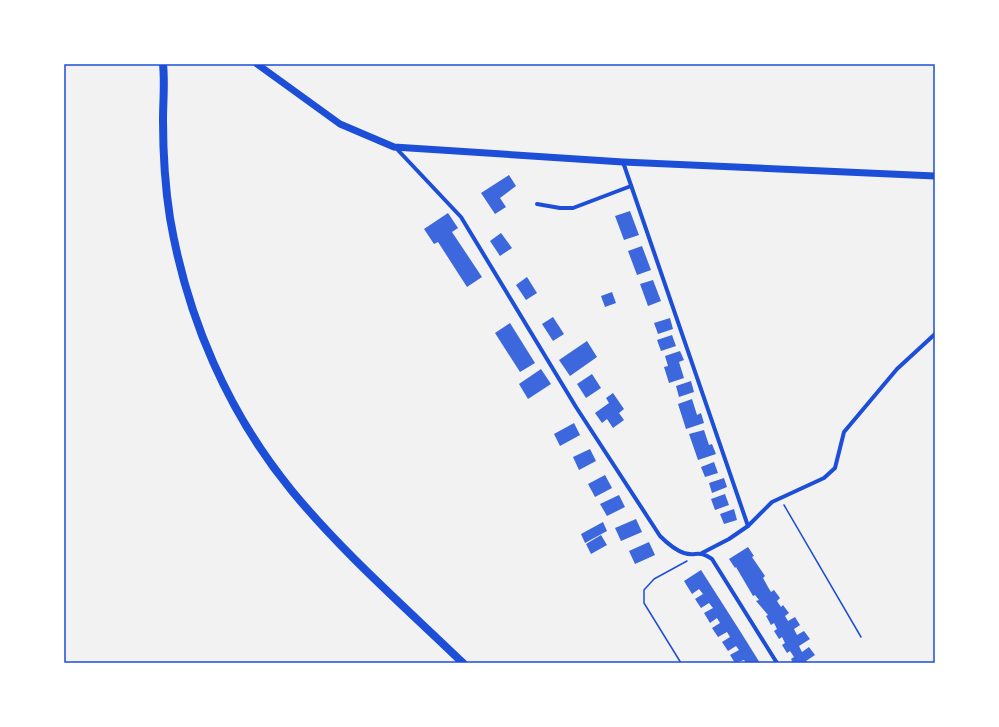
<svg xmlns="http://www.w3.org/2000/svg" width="999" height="727" font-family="Quicksand,sans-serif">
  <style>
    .building { fill: #3d67dc }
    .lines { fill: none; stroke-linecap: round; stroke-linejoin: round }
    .path { stroke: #1d4ed8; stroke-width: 1.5 }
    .minor { stroke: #1d4ed8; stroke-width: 4 }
    .secondary { stroke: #1d4ed8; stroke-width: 7 }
    .primary { stroke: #1d4ed8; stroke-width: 8 }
    .neatline { fill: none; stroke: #1d4ed8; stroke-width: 1.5 }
  </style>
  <rect width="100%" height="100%" fill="#f2f2f2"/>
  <g class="building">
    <path d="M 509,175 L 516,186 L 500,198 L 506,207 L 495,214 L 481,193 Z"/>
    <path d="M 630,211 L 639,235 L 624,240 L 615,216 Z"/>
    <path d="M 448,213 L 458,228 L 452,232 L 482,277 L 467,287 L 438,242 L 434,244 L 424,229 Z"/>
    <path d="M 501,233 L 512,248 L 500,256 L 490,241 Z"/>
    <path d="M 642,246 L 651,270 L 637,275 L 628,251 Z"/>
    <path d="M 527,277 L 537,293 L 526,300 L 516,285 Z"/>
    <path d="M 653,280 L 661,301 L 648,306 L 640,284 Z"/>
    <path d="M 612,292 L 616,303 L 605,307 L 601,296 Z"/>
    <path d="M 553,317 L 564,334 L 553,341 L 542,324 Z"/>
    <path d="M 670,318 L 673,329 L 658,334 L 654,323 Z"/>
    <path d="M 510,323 L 535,363 L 520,372 L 495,333 Z"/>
    <path d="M 672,335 L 676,346 L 661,351 L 657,340 Z"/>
    <path d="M 587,341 L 597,357 L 570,376 L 559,360 Z"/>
    <path d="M 680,351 L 684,360 L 679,362 L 684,378 L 669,383 L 664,367 L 668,366 L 665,356 Z"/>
    <path d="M 541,369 L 551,384 L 528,399 L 519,384 Z"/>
    <path d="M 592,374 L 601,388 L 586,398 L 577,384 Z"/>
    <path d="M 691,381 L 694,392 L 679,397 L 676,386 Z"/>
    <path d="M 613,393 L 624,409 L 619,413 L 624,420 L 613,428 L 607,419 L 602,423 L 595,413 L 609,403 L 606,398 Z"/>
    <path d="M 692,399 L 697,415 L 701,413 L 704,423 L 686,429 L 678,404 Z"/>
    <path d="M 574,423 L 580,435 L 560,446 L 554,434 Z"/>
    <path d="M 704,430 L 709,445 L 712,444 L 716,454 L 698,460 L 689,434 Z"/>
    <path d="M 590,449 L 596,461 L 579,470 L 573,457 Z"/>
    <path d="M 714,462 L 718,473 L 705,477 L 701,467 Z"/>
    <path d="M 605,475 L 612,488 L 595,497 L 588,484 Z"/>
    <path d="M 724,478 L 727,487 L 712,493 L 709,483 Z"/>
    <path d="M 725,494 L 729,505 L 715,510 L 711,499 Z"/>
    <path d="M 619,495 L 625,507 L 607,516 L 600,504 Z"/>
    <path d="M 734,509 L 737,520 L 724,524 L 720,514 Z"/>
    <path d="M 636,519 L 642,532 L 621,541 L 615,528 Z"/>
    <path d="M 603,522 L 607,531 L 585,543 L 581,534 Z"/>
    <path d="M 601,535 L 607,545 L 591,554 L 586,544 Z"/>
    <path d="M 649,542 L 655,555 L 635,564 L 629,551 Z"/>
    <path d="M 748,547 L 754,556 L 752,557 L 765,576 L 763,578 L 768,587 L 771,592 L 774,590 L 780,598 L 777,601 L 781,607 L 783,605 L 789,613 L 785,616 L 788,621 L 795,617 L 800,625 L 794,629 L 797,635 L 804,631 L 810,639 L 799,646 L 802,652 L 809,647 L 815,655 L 806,661 L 808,663 L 793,663 L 791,659 L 794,657 L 790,651 L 787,653 L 782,645 L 785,643 L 782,637 L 779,639 L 774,631 L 777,629 L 774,623 L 771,625 L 766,616 L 768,615 L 756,601 L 759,600 L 755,595 L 753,596 L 736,567 L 735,568 L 729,559 Z"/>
    <path d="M 701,570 L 740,631 L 760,663 L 746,663 L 744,660 L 735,663 L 730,655 L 739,650 L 736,646 L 728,651 L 722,642 L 730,637 L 727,632 L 718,637 L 712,628 L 720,623 L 717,618 L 710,623 L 704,613 L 713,608 L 709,603 L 701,608 L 695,599 L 703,594 L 699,589 L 692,594 L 684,581 Z"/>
  </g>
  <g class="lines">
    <g class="path">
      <path d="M 784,505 L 861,637"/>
      <path d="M 681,663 L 644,603 L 644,590 L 654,579 L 687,561"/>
    </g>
    <g class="minor">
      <path d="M 395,147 L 461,217 L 576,407 L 660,536 C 667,543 675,550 684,553 C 697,557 696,549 712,559 L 777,663"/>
      <path d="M 623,162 L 748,526"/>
      <path d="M 537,204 L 560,208 L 573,208 L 631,186"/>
      <path d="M 702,553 L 729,539 L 748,526 L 772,502 L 824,478 L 835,468 L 844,432 L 897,369 L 935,334"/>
    </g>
    <path class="secondary" d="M 257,64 L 340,124 L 394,147 L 623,162 L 935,176"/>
    <path class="primary" d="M 163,64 C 165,83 163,101 163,120 C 163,153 165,186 170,218 C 187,318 228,413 292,491 C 343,553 405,607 463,663"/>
  </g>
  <rect width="999" height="727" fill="none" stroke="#ffffff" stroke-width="130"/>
  <rect x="65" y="65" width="869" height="597" class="neatline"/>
</svg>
